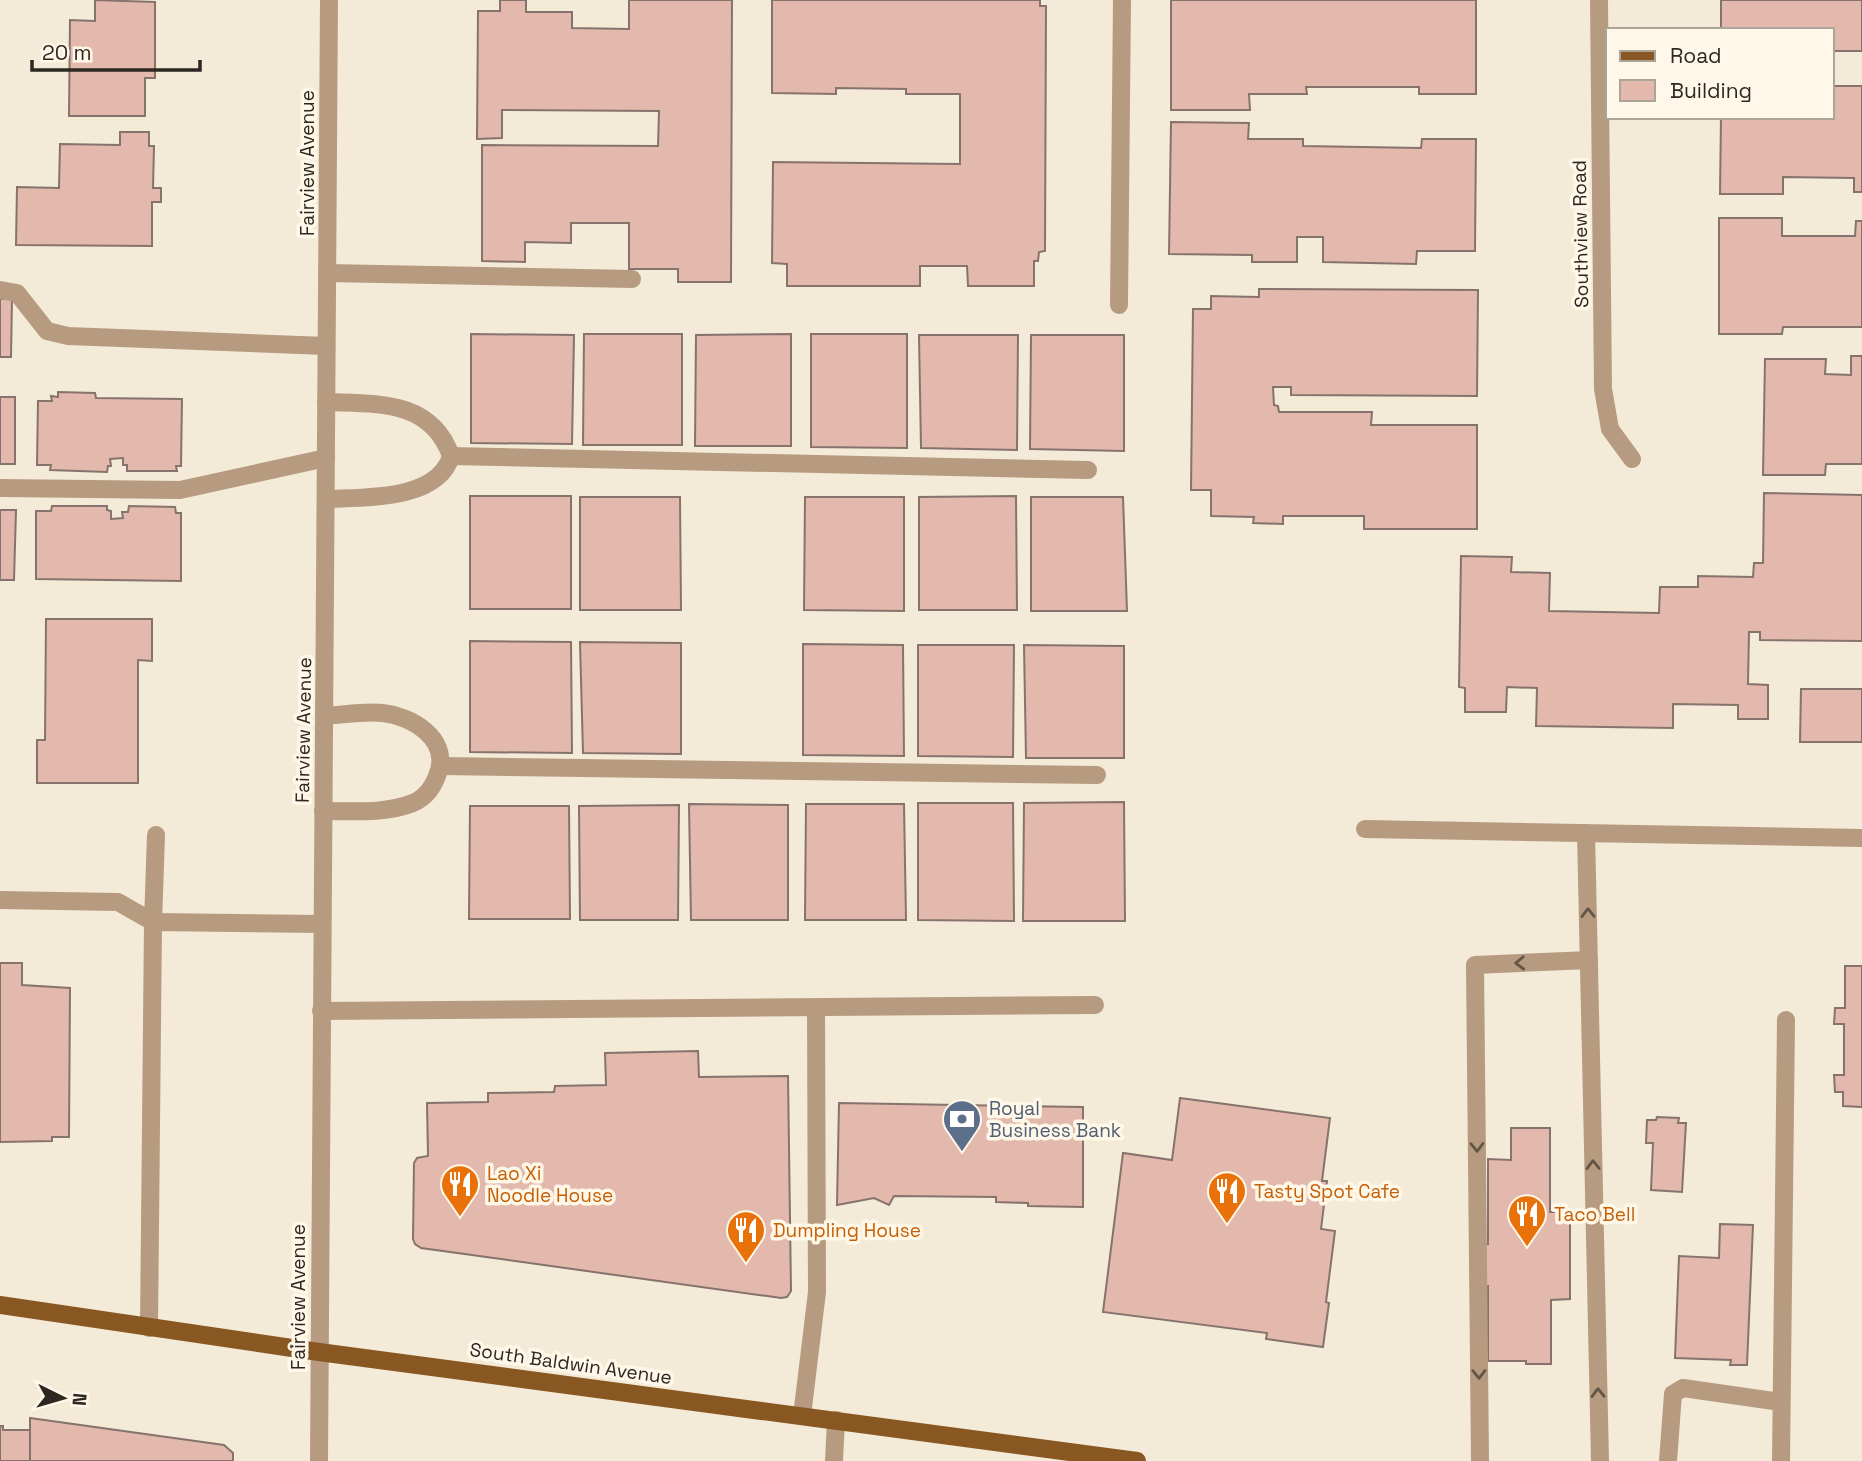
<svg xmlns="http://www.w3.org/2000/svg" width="1862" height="1461" font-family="'Space Grotesk',sans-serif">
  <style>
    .building { fill: #e2b9ac; stroke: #87736d; stroke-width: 2 }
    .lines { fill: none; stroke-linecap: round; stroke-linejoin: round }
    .minor { stroke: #b79b81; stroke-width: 18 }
    .major { stroke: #895822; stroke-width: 18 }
    .oneway { stroke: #645647 }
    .labels { text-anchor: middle; stroke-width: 7; stroke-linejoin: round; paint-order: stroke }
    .street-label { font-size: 19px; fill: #2c2821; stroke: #fff7e8 }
    .service-label { font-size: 19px; fill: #4e5e75; stroke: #fff7e8; text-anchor: start }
    .food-label { font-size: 19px; fill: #c56008; stroke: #fff7e8; text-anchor: start }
  </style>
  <rect width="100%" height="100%" fill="#f3ead7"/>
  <g class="building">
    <path d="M 95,0 L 155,2 L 155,78 L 145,78 L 145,116 L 69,116 L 70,20 L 95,21 Z"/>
    <path d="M 500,0 L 526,0 L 526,12 L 572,12 L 572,28 L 629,29 L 629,0 L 732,0 L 731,282 L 678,282 L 678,269 L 629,269 L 629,223 L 571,223 L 571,243 L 525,242 L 525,262 L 482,261 L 482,145 L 658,146 L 659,111 L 502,110 L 502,138 L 477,139 L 478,11 L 500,11 Z"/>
    <path d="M 772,0 L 1040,0 L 1040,6 L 1046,6 L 1045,251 L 1039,252 L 1038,261 L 1034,261 L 1034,286 L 968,286 L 967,266 L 920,266 L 920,286 L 787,286 L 787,264 L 772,263 L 773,162 L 960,164 L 960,94 L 906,94 L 906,89 L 836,88 L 836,94 L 772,93 Z"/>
    <path d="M 1171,0 L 1476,0 L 1476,94 L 1419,94 L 1419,87 L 1306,87 L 1307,94 L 1249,94 L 1250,110 L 1171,110 Z"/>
    <path d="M 1721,0 L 1862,0 L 1862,51 L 1832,51 L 1832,30 L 1721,29 Z"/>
    <path d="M 1832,86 L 1862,86 L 1862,192 L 1854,192 L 1854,178 L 1783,177 L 1783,194 L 1720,194 L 1721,117 L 1832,117 Z"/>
    <path d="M 1171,122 L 1249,123 L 1248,139 L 1303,139 L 1303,146 L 1421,148 L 1422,139 L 1476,139 L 1475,251 L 1417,251 L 1416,264 L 1323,262 L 1323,237 L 1297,237 L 1297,262 L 1252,262 L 1252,255 L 1169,254 Z"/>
    <path d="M 120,132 L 149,132 L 149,146 L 154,146 L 153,188 L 161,188 L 161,202 L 152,202 L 152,246 L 16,245 L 17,187 L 59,188 L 60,144 L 120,145 Z"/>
    <path d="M 1719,218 L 1782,218 L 1782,236 L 1855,236 L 1856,221 L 1862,221 L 1862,327 L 1783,327 L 1782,334 L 1719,334 Z"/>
    <path d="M 1259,289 L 1478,290 L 1477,396 L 1291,395 L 1291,387 L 1273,387 L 1274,405 L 1278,406 L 1279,412 L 1372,412 L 1371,425 L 1477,425 L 1477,529 L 1364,529 L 1364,516 L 1283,516 L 1283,524 L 1253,523 L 1254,517 L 1211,516 L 1211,490 L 1191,490 L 1193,309 L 1211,309 L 1211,296 L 1259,297 Z"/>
    <path d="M 0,299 L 12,299 L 11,357 L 0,357 Z"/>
    <path d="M 471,334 L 574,335 L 572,444 L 471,443 Z"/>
    <path d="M 584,334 L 682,334 L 682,445 L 583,445 Z"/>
    <path d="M 791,334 L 791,446 L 695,446 L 696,335 Z"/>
    <path d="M 811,334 L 907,334 L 907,448 L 811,447 Z"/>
    <path d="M 919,335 L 1018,335 L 1017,450 L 921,448 Z"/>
    <path d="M 1031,335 L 1124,335 L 1124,451 L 1030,449 Z"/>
    <path d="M 1851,356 L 1862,356 L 1862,464 L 1826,464 L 1825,475 L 1763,475 L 1765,359 L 1826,359 L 1825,374 L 1851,375 Z"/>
    <path d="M 58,392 L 95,393 L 96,398 L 182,399 L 181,466 L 176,466 L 177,471 L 127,471 L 127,465 L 123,465 L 123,458 L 110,459 L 111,466 L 108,466 L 107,472 L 50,470 L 51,465 L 37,465 L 38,401 L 52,401 L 51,396 L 58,397 Z"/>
    <rect x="0" y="397" width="15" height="67"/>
    <path d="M 1764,493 L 1862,495 L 1862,641 L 1760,640 L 1760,632 L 1749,632 L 1748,684 L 1768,685 L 1768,719 L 1738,719 L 1738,705 L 1673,704 L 1673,728 L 1536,726 L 1537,688 L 1507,687 L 1506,712 L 1465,712 L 1465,688 L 1459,687 L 1461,556 L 1512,557 L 1511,572 L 1550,573 L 1549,611 L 1659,613 L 1660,587 L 1698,587 L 1698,576 L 1753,577 L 1754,563 L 1763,563 Z"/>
    <rect x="470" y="496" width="101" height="113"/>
    <path d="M 1016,496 L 1017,610 L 919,610 L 919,497 Z"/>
    <path d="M 580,497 L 680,497 L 681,610 L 580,610 Z"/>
    <path d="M 805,497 L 904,497 L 904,611 L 804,610 Z"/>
    <path d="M 1031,497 L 1123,497 L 1127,611 L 1031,611 Z"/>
    <path d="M 52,506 L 107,506 L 107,510 L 111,511 L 111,519 L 123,518 L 122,512 L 128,512 L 129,506 L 175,507 L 176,513 L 181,513 L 181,581 L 36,579 L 36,511 L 51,511 Z"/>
    <path d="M 0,510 L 16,510 L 14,580 L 0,580 Z"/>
    <path d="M 46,619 L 152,619 L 152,661 L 138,660 L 138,783 L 37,783 L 37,740 L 45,740 Z"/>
    <path d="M 470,641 L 571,642 L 572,753 L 470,752 Z"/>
    <path d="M 580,642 L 681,643 L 681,754 L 583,753 Z"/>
    <path d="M 803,644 L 903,645 L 904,756 L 803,755 Z"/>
    <path d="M 918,645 L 1014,645 L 1013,757 L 918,756 Z"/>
    <path d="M 1024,645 L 1124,646 L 1124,758 L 1026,758 Z"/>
    <path d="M 1801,689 L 1862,689 L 1862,742 L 1800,742 Z"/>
    <path d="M 1124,802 L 1125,921 L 1023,921 L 1024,803 Z"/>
    <path d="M 918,803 L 1013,803 L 1014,921 L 918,920 Z"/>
    <path d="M 689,804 L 788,805 L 788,920 L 691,920 Z"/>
    <path d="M 806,804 L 904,804 L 906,920 L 805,920 Z"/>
    <path d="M 679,805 L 678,920 L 580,920 L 579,806 Z"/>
    <path d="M 470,806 L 569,806 L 570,919 L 469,919 Z"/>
    <path d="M 0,963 L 22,963 L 22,985 L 70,988 L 69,1137 L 52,1137 L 52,1141 L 0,1142 Z"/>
    <path d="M 1845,966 L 1862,966 L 1862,1107 L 1843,1106 L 1843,1092 L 1835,1092 L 1834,1075 L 1844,1075 L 1844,1024 L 1834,1024 L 1835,1008 L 1845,1008 Z"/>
    <path d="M 698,1051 L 699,1077 L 788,1076 L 791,1291 L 787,1297 L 781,1298 L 421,1248 L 415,1244 L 413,1239 L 414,1163 L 417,1158 L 428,1156 L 427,1103 L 488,1102 L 488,1093 L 554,1092 L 555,1086 L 606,1085 L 605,1053 Z"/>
    <path d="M 1180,1098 L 1330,1118 L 1322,1181 L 1327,1181 L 1321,1229 L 1335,1231 L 1326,1302 L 1329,1303 L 1323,1347 L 1266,1339 L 1267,1333 L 1103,1312 L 1123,1153 L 1172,1160 Z"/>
    <path d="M 839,1103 L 1083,1107 L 1083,1207 L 1028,1206 L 1028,1203 L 996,1202 L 996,1197 L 894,1196 L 889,1205 L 874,1198 L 837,1205 Z"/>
    <path d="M 1657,1117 L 1679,1118 L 1678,1123 L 1686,1123 L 1682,1192 L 1651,1190 L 1653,1143 L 1646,1143 L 1647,1120 L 1656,1120 Z"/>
    <path d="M 1511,1128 L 1550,1128 L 1550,1212 L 1570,1212 L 1570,1299 L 1551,1300 L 1551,1364 L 1526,1364 L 1526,1361 L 1488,1361 L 1488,1286 L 1481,1287 L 1481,1244 L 1488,1244 L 1488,1159 L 1511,1160 Z"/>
    <path d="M 1720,1224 L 1753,1225 L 1747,1365 L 1730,1365 L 1731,1360 L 1675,1358 L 1679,1256 L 1719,1258 Z"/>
    <path d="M 30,1418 L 224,1445 L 233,1453 L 233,1461 L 30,1461 Z"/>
    <path d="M 0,1426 L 3,1426 L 3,1430 L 30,1430 L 30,1461 L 0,1461 Z"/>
  </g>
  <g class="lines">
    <g class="minor">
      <path d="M 1599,0 L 1603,389 L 1610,429 L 1632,459"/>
      <path d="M 327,273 L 632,279"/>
      <path d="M 0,290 L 17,293 L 47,331 L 68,336 L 326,346"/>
      <path d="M 1119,305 L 1122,0"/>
      <path d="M 451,456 L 1088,470"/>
      <path d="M 0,488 L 180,490 L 326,458"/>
      <path d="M 326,499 C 364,497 438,501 451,456 C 431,399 376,404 326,402"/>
      <path d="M 440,766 L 1097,775"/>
      <path d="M 323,811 C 353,811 385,814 413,803 C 427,797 435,784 439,770 C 448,738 411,716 383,713 C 364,711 343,715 324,716"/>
      <path d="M 1365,829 L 1862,838"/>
      <path d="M 1586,833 L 1600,1461"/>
      <path d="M 0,900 L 118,902 L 153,922 L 156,835"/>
      <path d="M 321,1011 L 1095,1005"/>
      <path d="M 149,1328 L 153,922 L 322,924"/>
      <path d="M 802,1416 L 817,1292 L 816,1008"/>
      <path d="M 319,1461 L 329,0"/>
      <path d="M 834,1461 L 836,1420"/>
      <path d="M 1480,1461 L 1475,965 L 1589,960"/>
      <path d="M 1668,1461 L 1673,1394 L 1683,1388 L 1781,1402"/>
      <path d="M 1781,1461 L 1786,1020"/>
    </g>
    <path class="major" d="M 0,1305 L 319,1352 L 1137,1461"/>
  </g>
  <defs><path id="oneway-chevron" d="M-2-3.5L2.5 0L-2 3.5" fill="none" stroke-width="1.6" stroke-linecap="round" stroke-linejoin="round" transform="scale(1.75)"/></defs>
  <g class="oneway">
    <use href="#oneway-chevron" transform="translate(1588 913) rotate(-91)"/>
    <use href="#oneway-chevron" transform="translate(1520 963) rotate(178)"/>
    <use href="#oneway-chevron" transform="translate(1477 1147) rotate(89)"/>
    <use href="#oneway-chevron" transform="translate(1593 1165) rotate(-91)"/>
    <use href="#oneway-chevron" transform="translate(1479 1374) rotate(89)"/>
    <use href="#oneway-chevron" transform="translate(1598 1393) rotate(-91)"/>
  </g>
  <defs>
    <symbol id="bank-pin" viewBox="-11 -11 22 30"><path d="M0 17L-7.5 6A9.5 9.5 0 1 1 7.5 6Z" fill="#5c6f8a" stroke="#fff7e8"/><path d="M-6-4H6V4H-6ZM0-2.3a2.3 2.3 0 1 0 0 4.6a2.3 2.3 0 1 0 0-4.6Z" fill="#fff"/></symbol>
    <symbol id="restaurant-pin" viewBox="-11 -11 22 30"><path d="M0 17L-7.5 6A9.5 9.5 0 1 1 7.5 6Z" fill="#e8710a" stroke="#fff7e8"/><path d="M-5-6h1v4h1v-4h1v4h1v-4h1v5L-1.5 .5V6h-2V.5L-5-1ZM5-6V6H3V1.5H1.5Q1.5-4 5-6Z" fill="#fff"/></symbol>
  </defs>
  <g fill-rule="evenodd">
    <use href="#bank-pin" x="940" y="1097" width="44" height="60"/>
    <use href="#restaurant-pin" x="438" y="1162" width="44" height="60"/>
    <use href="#restaurant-pin" x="1205" y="1169" width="44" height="60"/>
    <use href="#restaurant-pin" x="1505" y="1192" width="44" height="60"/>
    <use href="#restaurant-pin" x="724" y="1208" width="44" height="60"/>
  </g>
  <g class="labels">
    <g class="street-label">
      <text transform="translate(307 163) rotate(-90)" y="7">Fairview Avenue</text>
      <text transform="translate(1580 234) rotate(-91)" y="7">Southview Road</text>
      <text transform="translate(303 730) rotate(-89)" y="7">Fairview Avenue</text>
      <text transform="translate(298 1297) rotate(-90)" y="7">Fairview Avenue</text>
      <text transform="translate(571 1363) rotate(8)" y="7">South Baldwin Avenue</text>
    </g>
    <g class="service-label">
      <text x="989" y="1115">Royal<tspan x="989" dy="22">Business Bank</tspan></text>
    </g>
    <g class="food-label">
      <text x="487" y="1180">Lao Xi<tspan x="487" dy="22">Noodle House</tspan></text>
      <text x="1254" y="1198">Tasty Spot Cafe</text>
      <text x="1554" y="1221">Taco Bell</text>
      <text x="773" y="1237">Dumpling House</text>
    </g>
  </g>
  <rect x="1606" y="28" width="228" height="91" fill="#fff7e8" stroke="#aba498" stroke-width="2"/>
  <rect x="1620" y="51" width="35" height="10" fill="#895822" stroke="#aba498" stroke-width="2"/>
  <text x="1670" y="63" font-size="21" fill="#2c2821">Road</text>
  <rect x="1620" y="80" width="35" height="21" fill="#e2b9ac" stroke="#aba498" stroke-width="2"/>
  <text x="1670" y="98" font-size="21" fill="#2c2821">Building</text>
  <g transform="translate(63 1398) rotate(95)" stroke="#fff7e8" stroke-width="5" paint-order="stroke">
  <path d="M0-5L12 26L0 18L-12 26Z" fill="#2c2821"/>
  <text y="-10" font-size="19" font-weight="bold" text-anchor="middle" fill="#2c2821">N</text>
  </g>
  <path d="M32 60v10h168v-10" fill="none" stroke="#2c2821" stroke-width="3.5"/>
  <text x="42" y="60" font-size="21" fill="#2c2821" stroke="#fff7e8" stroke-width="5" paint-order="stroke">20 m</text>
</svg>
